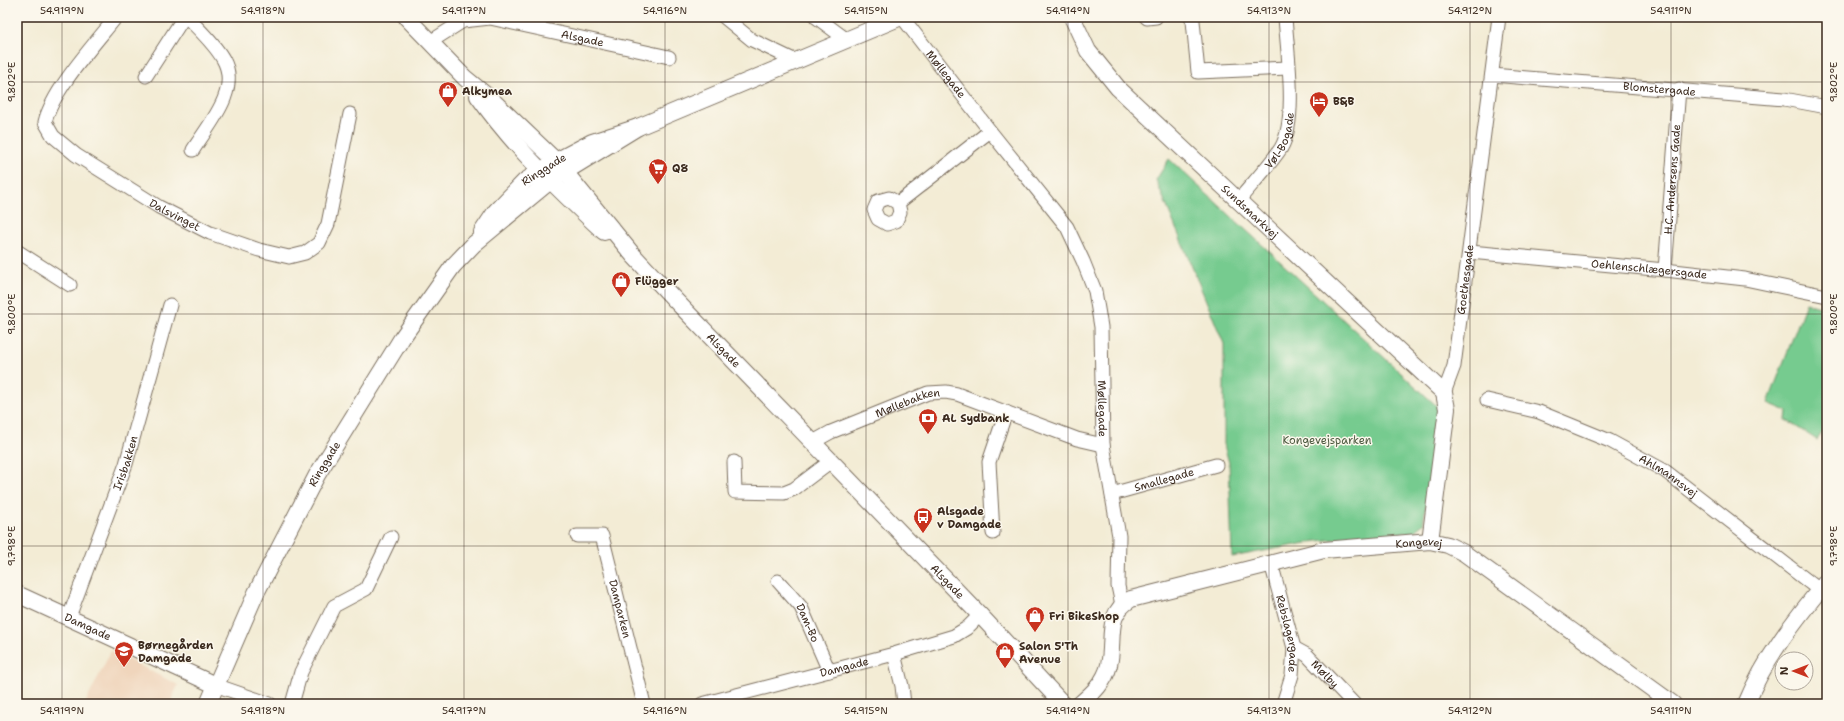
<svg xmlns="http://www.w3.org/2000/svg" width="1844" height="721" font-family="'Shantell Sans',sans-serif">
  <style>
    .built { fill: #f0d5bc }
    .green { fill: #76cb8f; stroke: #587a56 }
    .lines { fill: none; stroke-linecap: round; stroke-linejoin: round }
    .minor-casing { stroke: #7b6e5e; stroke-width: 15 }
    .tertiary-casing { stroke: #7b6e5e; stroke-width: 18 }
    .minor { stroke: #fff; stroke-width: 13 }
    .tertiary { stroke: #fff; stroke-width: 16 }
    .ticks { fill: none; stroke: #3b2a1e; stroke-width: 1; stroke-opacity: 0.45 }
    .labels { text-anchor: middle; stroke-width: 3; stroke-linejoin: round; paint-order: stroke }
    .street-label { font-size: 11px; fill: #3b2a1e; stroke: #fbf7ec }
    .poi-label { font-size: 11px; font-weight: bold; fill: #3b2a1e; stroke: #fbf7ec; text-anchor: start }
    .park-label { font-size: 11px; fill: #4d5a40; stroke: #fbf7ec }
    .neatline { fill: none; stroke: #3b2a1e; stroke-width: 1.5 }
    .ticks-label { font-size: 10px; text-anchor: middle; fill: #3b2a1e }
  </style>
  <rect width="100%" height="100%" fill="#fbf7ec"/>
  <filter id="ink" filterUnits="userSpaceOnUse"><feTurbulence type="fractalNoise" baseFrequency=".025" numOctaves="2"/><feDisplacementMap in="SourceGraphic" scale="8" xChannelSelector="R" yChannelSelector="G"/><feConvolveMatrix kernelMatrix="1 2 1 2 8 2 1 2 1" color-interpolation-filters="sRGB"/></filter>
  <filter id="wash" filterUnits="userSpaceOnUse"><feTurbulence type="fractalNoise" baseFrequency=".012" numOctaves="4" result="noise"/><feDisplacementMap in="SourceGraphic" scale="16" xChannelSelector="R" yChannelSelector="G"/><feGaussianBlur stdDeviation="0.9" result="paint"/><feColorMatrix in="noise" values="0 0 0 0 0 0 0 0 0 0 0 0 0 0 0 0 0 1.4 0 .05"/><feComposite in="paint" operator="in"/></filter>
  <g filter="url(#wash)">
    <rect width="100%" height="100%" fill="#f3ecd5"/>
    <path class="built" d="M 111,651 L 178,685 L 170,704 L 85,704 Z"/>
    <g class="green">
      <path d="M 1169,159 L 1440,409 L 1423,524 L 1413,532 L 1317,541 L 1232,557 L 1229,463 L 1224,445 L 1224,344 L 1156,180 Z"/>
      <path d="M 1806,303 L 1827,309 L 1827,426 L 1817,440 L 1786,420 L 1787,411 L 1768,403 Z"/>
    </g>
  </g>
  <g filter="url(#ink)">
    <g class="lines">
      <defs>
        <g id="minor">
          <path id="s1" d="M 116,17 C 95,44 53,89 45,122 L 53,136 L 76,155 L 159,207 L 210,233 L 259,250 L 289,257 L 305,253 L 319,243 L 328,224 L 350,114"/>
          <path d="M 187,17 C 199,30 214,43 223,59 C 241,90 209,124 193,150"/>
          <path d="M 724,17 L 752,40 L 796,61"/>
          <path d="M 816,17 L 847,40"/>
          <path id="s2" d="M 902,17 L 990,131 L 1067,227 L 1083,261 L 1095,291 L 1101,327 L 1103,445 L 1119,536 L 1118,586 L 1122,605"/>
          <path d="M 1146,17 L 1147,18 L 1156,17"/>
          <path d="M 1191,17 L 1193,21 L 1198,72 L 1288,68"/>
          <path id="s3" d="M 430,42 L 463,21 L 490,18 L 669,57"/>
          <path id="s4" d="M 1492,75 L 1784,99 L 1827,107"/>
          <path d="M 146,76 L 184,17"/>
          <path id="s5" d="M 1238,201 C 1251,185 1270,165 1281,148 C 1298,119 1287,51 1285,17"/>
          <path d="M 898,203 L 900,212 L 896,221 L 887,224 L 878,219 L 874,210 L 878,201 L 889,198 L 898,203 L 990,131"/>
          <path d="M 17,251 L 70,285"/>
          <path id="s6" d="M 1470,252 L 1665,270 L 1745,279 L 1827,296"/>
          <path id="s7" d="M 1665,270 L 1679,89"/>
          <path id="s8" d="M 1444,393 L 1454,366 L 1499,17"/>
          <path id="s9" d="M 1487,400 L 1539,412 L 1610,441 L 1665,471 L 1827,596"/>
          <path id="s10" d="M 813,442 L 831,432 L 928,393 L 946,392 L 957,394 L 1077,439 L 1103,445"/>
          <path d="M 734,462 L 735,492 L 784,493 L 794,489 L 831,461"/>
          <path id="s11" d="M 1112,494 L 1216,465"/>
          <path d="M 993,533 L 989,462 L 1006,412"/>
          <path id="s12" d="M 577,536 L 602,536 L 644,704"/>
          <path id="s13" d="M 1271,563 L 1294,648 L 1292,675 L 1283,704"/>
          <path id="s14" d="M 778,581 L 801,607 L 829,671"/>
          <path id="s15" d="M 69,617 L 126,464 L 170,305"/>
          <path id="s16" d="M 1294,648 L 1307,655 L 1354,704"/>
          <path d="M 894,654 L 902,686 L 904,704"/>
          <path d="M 215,685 L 270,704"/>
          <path d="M 292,704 L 301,672 L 334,606 L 366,589 L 391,537"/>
          <path id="s17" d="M 702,704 L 894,654 L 954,636 L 967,628 L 980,615"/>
        </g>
        <g id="tertiary">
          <path id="s18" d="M 406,17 L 465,78 L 493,101 L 556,161 L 633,255 L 676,301 L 980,615 L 1063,704"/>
          <path id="s19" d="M 1072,17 L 1088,51 L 1118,88 L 1444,393 L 1447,409 L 1430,541"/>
          <path d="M 478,96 C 514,147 559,190 604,232"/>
          <path id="s20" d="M 482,232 L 496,211 L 525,181 L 556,161 L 592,142 L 638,127 L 901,17"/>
          <path id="s21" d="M 17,594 L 215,685"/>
          <path id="s22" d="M 208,704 L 256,593 L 317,475 L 402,338 L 453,266 L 474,244 L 550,181 L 638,127"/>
          <path id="s23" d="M 1080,704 C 1093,693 1105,682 1109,665 C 1115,639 1104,615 1131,599 L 1324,550 L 1430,541 L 1448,545 L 1464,553 L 1673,704"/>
          <path d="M 1746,704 C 1765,658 1795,619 1827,581"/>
        </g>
      </defs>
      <use href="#minor" class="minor-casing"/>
      <use href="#tertiary" class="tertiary-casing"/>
      <use href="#minor" class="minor"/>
      <use href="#tertiary" class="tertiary"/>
    </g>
  </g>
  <path class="ticks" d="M 62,17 L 62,704M 263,17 L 263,704M 464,17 L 464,704M 665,17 L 665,704M 866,17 L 866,704M 1068,17 L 1068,704M 1269,17 L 1269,704M 1470,17 L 1470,704M 1671,17 L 1671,704M 17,82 L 1827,82M 17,314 L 1827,314M 17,546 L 1827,546"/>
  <defs>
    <symbol id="shop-pin" viewBox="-11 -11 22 30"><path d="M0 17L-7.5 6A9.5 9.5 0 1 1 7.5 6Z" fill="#c8321e" stroke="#fbf7ec"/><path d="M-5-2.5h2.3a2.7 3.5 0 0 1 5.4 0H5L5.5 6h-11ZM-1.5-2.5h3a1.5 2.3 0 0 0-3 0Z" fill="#fff"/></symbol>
    <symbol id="hotel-pin" viewBox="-11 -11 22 30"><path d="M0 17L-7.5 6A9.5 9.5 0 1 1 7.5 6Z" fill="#c8321e" stroke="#fbf7ec"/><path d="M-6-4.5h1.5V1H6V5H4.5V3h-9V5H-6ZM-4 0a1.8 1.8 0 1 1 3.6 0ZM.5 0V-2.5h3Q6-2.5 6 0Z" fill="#fff"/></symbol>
    <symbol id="supermarket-pin" viewBox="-11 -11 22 30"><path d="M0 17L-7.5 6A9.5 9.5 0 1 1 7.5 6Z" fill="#c8321e" stroke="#fbf7ec"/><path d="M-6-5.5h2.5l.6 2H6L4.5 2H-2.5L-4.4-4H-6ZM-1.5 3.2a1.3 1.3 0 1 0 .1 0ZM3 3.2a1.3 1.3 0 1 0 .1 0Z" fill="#fff"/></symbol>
    <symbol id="bank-pin" viewBox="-11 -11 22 30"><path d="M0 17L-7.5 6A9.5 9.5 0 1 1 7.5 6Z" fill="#c8321e" stroke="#fbf7ec"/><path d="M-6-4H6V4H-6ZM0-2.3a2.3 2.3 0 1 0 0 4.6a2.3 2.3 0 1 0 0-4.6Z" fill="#fff"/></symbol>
    <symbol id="bus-pin" viewBox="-11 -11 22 30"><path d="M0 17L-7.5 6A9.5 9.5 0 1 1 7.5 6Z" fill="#c8321e" stroke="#fbf7ec"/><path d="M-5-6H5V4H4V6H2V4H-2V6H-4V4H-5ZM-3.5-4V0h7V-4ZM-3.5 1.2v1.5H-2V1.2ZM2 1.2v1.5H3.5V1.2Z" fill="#fff"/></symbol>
    <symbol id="school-pin" viewBox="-11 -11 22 30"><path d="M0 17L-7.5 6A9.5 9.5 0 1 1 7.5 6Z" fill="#c8321e" stroke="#fbf7ec"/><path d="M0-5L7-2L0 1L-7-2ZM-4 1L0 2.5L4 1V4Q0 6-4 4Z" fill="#fff"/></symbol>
  </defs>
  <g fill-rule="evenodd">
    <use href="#shop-pin" x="437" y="80" width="22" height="30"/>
    <use href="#hotel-pin" x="1308" y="90" width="22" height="30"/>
    <use href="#supermarket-pin" x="647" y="157" width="22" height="30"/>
    <use href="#shop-pin" x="610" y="270" width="22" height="30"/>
    <use href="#bank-pin" x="917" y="407" width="22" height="30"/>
    <use href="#bus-pin" x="912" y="506" width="22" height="30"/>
    <use href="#shop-pin" x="1024" y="605" width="22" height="30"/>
    <use href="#school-pin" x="113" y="640" width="22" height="30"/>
    <use href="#shop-pin" x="994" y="641" width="22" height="30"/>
  </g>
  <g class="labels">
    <g class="street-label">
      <text dy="4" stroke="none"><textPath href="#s3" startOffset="161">Alsgade</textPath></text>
      <text dy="4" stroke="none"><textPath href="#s2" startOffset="72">Møllegade</textPath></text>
      <text dy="4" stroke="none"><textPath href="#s4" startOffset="168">Blomstergade</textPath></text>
      <text dy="4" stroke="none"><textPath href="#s5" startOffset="75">Vøl-Bogade</textPath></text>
      <text dy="4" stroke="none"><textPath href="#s20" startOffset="89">Ringgade</textPath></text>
      <text dy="4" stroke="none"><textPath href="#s7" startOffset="91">H.C. Andersens Gade</textPath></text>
      <text dy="4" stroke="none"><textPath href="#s19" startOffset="266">Sundsmarkvej</textPath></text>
      <text dy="4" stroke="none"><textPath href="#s1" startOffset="289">Dalsvinget</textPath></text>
      <text dy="4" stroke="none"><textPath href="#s6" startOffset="180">Oehlenschlægersgade</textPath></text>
      <text dy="4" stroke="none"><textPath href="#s8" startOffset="116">Goethesgade</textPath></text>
      <text dy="4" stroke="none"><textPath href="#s18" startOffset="461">Alsgade</textPath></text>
      <text dy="4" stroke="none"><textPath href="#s10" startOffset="103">Møllebakken</textPath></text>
      <text dy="4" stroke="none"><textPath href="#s2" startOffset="455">Møllegade</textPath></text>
      <text dy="4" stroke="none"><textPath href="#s15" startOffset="164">Irisbakken</textPath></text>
      <text dy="4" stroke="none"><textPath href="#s22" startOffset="267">Ringgade</textPath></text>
      <text dy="4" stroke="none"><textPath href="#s9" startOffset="198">Ahlmannsvej</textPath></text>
      <text dy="4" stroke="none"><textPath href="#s11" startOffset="54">Smallegade</textPath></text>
      <text dy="4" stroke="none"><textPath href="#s23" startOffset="417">Kongevej</textPath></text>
      <text dy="4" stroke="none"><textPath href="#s18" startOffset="783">Alsgade</textPath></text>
      <text dy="4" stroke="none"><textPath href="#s12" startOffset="100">Damparken</textPath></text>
      <text dy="4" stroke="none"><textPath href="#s14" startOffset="52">Dam-Bo</textPath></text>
      <text dy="4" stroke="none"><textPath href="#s21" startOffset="78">Damgade</textPath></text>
      <text dy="4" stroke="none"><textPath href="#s13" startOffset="73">Rebslagergade</textPath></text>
      <text dy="4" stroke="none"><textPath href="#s17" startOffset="147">Damgade</textPath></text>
      <text dy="4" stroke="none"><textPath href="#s16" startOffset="41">Mølby</textPath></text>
    </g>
    <g class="poi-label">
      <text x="462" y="95">Alkymea</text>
      <text x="1333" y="105">B&amp;B</text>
      <text x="672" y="172">Q8</text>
      <text x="635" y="285">Flügger</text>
      <text x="942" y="422">AL Sydbank</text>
      <text x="937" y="515">Alsgade<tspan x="937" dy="13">v Damgade</tspan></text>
      <text x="1049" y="620">Fri BikeShop</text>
      <text x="138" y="649">Børnegården<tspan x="138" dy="13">Damgade</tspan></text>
      <text x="1019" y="650">Salon 5'Th<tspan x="1019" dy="13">Avenue</tspan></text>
    </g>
    <g class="park-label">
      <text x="1327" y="444">Kongevejsparken</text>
    </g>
  </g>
  <rect width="1844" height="721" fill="none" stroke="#fbf7ec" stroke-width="44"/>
  <g transform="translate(1794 671) rotate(270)"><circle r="19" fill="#fbf7ec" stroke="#aea59a"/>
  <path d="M0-3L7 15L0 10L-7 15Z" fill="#c8321e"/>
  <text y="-6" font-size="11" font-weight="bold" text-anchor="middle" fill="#3b2a1e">N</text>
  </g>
  <rect x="22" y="22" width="1800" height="677" class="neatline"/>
  <g class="ticks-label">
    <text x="62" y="14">54.919°N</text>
    <text x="263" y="14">54.918°N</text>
    <text x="464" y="14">54.917°N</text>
    <text x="665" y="14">54.916°N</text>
    <text x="866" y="14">54.915°N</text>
    <text x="1068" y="14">54.914°N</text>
    <text x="1269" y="14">54.913°N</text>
    <text x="1470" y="14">54.912°N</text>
    <text x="1671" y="14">54.911°N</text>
    <text transform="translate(1833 82) rotate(-90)" y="4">9.802°E</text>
    <text transform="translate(11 82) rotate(-90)" y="4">9.802°E</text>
    <text transform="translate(1833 314) rotate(-90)" y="4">9.800°E</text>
    <text transform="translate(11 314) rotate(-90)" y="4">9.800°E</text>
    <text transform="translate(1833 546) rotate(-90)" y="4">9.798°E</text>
    <text transform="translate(11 546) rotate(-90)" y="4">9.798°E</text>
    <text x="62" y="714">54.919°N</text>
    <text x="263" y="714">54.918°N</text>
    <text x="464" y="714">54.917°N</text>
    <text x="665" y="714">54.916°N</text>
    <text x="866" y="714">54.915°N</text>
    <text x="1068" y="714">54.914°N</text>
    <text x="1269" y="714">54.913°N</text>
    <text x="1470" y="714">54.912°N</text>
    <text x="1671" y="714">54.911°N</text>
  </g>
</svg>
